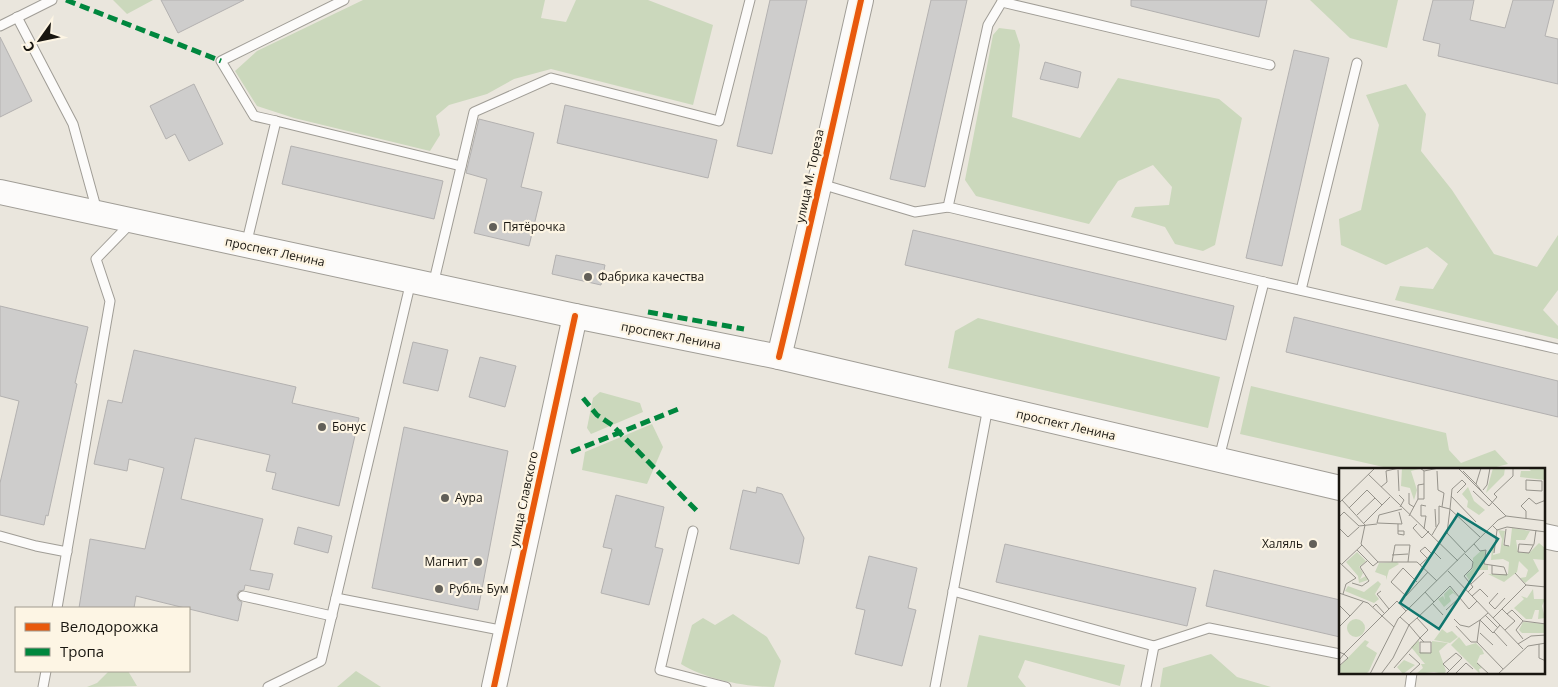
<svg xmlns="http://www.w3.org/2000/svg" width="1558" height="687" font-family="'Open Sans',sans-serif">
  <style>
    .green { fill: #cbd8bc }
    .building { fill: #cecdcc; stroke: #b3b1b0 }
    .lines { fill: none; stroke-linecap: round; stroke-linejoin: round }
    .lane-casing { stroke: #a09d96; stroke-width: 11 }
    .secondary-casing { stroke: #a09d96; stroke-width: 26 }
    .lane { stroke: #fcfbfa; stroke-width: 9 }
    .secondary { stroke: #fcfbfa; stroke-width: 24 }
    .quiet { stroke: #00873e; stroke-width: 5; stroke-dasharray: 10 5; stroke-linecap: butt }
    .cycleway-casing { stroke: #fdf5e4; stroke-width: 9 }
    .cycleway { stroke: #e8590c; stroke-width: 6 }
    .poi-dot { fill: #625f58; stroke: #fdf5e4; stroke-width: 2 }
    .labels { text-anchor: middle; stroke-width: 4.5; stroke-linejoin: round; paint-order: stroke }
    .street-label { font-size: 12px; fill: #191610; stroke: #fdf5e4 }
    .poi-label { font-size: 12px; fill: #191610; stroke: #fdf5e4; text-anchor: start }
    .inset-road { fill: none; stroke: #96938b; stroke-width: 1 }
    .view { fill: #0f766e; fill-opacity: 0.15; stroke: #0f766e; stroke-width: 2.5 }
    .inset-edge { fill: none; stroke: #191610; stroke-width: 2.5 }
  </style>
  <rect width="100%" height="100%" fill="#eae6dd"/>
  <g class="green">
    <path d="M 113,0 L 153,0 L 127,14 Z"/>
    <path d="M 363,0 L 545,0 L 541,18 L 566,22 L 576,0 L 648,0 L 713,25 L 693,105 L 551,69 L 514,79 L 487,94 L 449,105 L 436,116 L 440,135 L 430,151 L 294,118 L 257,106 L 235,71 L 257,51 Z"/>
    <path d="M 1310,0 L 1398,0 L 1387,48 L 1350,38 Z"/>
    <path d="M 999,28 L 1015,30 L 1020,45 L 1012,117 L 1080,138 L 1118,78 L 1219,99 L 1242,118 L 1215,245 L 1203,251 L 1175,244 L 1165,227 L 1131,217 L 1135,207 L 1169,205 L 1172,187 L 1153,165 L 1118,181 L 1089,224 L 976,196 L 965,180 L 993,35 Z"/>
    <path d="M 1406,84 L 1426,114 L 1421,151 L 1452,190 L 1494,254 L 1537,267 L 1558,235 L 1558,290 L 1543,310 L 1558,326 L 1558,339 L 1395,300 L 1400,286 L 1433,289 L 1448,264 L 1427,247 L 1386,265 L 1341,245 L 1339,219 L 1361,210 L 1379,125 L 1366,95 Z"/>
    <path d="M 978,318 L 1220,377 L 1208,428 L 948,368 L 955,331 Z"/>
    <path d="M 1251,386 L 1446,433 L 1449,450 L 1461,463 L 1495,450 L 1508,464 L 1485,470 L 1392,469 L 1240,434 Z"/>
    <path d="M 600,392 L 640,403 L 643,412 L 591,434 L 587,428 L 593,398 Z"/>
    <path d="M 652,424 L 663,447 L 647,484 L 582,470 L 585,452 Z"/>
    <path d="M 733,614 L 767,637 L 781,661 L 774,687 C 745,687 705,679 681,664 L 692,625 L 703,618 L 715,625 Z"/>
    <path d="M 979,635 L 1125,665 L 1120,686 L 1025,660 L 1018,677 L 1026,687 L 967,687 Z"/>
    <path d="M 1211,654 L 1237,677 L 1271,687 L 1160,687 L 1163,668 Z"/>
    <path d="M 109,671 L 128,671 L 137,686 L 87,687 L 97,683 Z"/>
    <path d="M 356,671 L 381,687 L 337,687 Z"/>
  </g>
  <g class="building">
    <path d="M 161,0 L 244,0 L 178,33 Z"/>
    <path d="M 770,0 L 807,0 L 772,154 L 737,146 Z"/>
    <path d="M 931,0 L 967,0 L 925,187 L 890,179 Z"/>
    <path d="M 1131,0 L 1267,0 L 1259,37 L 1131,6 Z"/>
    <path d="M 1433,0 L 1474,0 L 1470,20 L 1505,28 L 1513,0 L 1554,0 L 1545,36 L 1558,39 L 1558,84 L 1438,56 L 1440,44 L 1423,40 Z"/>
    <path d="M 0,37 L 32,101 L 0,117 Z"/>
    <path d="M 1294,50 L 1329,58 L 1282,266 L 1246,258 Z"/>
    <path d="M 1045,62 L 1081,72 L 1078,88 L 1040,79 Z"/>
    <path d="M 194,84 L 223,144 L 189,161 L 175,134 L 166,139 L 150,106 Z"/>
    <path d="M 565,105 L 717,140 L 708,178 L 557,143 Z"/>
    <path d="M 479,119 L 534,133 L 521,187 L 542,192 L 529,246 L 474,233 L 487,179 L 466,173 Z"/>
    <path d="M 291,146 L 443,181 L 434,219 L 282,184 Z"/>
    <path d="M 913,230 L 1234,306 L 1226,340 L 905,265 Z"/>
    <path d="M 556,255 L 605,265 L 601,285 L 552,274 Z"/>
    <path d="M 0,306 L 88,327 L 75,383 L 77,384 L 48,516 L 46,515 L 44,525 L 0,515 L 0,483 L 19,401 L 0,396 Z"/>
    <path d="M 1294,317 L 1558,381 L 1558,417 L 1286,352 Z"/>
    <path d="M 413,342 L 448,350 L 438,391 L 403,383 Z"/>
    <path d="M 134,350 L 296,387 L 292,403 L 359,418 L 339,506 L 272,489 L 276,473 L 266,471 L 270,455 L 195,438 L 181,499 L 263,519 L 250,570 L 273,574 L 269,590 L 245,585 L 244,590 L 239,591 L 237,595 L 238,600 L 242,602 L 238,621 L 136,596 L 134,608 L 79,608 L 90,539 L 145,549 L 164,468 L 129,459 L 127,471 L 94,464 L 108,400 L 122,403 Z"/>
    <path d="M 480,357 L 516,366 L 505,407 L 469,397 Z"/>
    <path d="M 404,427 L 508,451 L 478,610 L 372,588 Z"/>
    <path d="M 757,487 L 782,494 L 804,538 L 799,564 L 730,549 L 743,490 L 756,493 Z"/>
    <path d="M 616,495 L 664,507 L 655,547 L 663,549 L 649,605 L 601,593 L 612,549 L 603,547 Z"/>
    <path d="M 298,527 L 332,536 L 328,553 L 294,544 Z"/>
    <path d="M 1005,544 L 1196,588 L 1187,626 L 996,582 Z"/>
    <path d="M 869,556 L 917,568 L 908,608 L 916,610 L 902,666 L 855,654 L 865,610 L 856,608 Z"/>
    <path d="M 1214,570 L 1340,600 L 1340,637 L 1206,606 Z"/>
  </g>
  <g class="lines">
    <defs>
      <g id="lane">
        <path d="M 1003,0 L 988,25 L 948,207 L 1264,282 L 1219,458"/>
        <path d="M 1002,2 L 1270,65"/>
        <path d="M 17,17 L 73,124 L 97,211"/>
        <path d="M 0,26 L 52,0"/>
        <path d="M 276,121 L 461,166"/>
        <path d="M 821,184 L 915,212 L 948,207"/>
        <path d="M 246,245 L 276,121 L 254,116 L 221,61 L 344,0"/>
        <path d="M 1264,282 L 1558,349"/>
        <path d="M 433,285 L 474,112 L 551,78 L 719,121 L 750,0"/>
        <path d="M 1301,290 L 1357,63"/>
        <path d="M 693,531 L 660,670 L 726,687"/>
        <path d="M 0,536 L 36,546 L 67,552"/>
        <path d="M 953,591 L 1154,646 L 1209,628 L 1340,654"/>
        <path d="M 243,596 L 332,616"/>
        <path d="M 336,598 L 505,631"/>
        <path d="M 57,608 L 110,301 L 96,259 L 132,222"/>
        <path d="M 43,687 L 46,671"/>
        <path d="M 268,687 L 321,661 L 411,281"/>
        <path d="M 935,687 L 988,407"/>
        <path d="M 1146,687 L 1154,646"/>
        <path d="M 1410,687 L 1412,673"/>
      </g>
      <g id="secondary">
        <path d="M 0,192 L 575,316 L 779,357 L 1340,488"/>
        <path d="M 779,357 C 808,238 834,119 861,0"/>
        <path d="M 1544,536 L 1558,539"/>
        <path d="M 494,687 L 575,316"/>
      </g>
    </defs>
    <use href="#lane" class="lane-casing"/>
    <use href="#secondary" class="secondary-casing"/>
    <use href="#lane" class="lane"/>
    <use href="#secondary" class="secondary"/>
    <g class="quiet">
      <path d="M 66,0 L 221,61"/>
      <path d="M 648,312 L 744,329"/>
      <path d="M 583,398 L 597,415 L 612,425 L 697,511"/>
      <path d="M 571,452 L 681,408"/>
    </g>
    <defs>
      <g id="cycleway">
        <path d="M 779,357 C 808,238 834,119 861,0"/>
        <path d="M 494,687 L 575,316"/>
      </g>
    </defs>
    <use href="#cycleway" class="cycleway-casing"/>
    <use href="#cycleway" class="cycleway"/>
  </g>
  <g class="poi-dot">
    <circle cx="493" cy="227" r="5"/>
    <circle cx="588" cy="277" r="5"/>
    <circle cx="322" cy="427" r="5"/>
    <circle cx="445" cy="498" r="5"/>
    <circle cx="1313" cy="544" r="5"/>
    <circle cx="478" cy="562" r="5"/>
    <circle cx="439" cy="589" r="5"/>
  </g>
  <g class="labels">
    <g class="street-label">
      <text transform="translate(810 176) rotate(-78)" y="4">улица М. Тореза</text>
      <text transform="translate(275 252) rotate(12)" y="4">проспект Ленина</text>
      <text transform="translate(671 336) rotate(11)" y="4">проспект Ленина</text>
      <text transform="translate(1066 425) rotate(13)" y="4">проспект Ленина</text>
      <text transform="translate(524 499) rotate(-78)" y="4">улица Славского</text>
    </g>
    <g class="poi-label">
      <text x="503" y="231">Пятёрочка</text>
      <text x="598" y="281">Фабрика качества</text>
      <text x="332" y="431">Бонус</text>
      <text x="455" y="502">Аура</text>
      <text x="1303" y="548" text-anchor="end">Халяль</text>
      <text x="468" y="566" text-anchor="end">Магнит</text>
      <text x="449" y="593">Рубль Бум</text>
    </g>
  </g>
  <g transform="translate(1339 468)">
    <rect width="206" height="206" fill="#eae6dd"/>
    <path d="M 63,0 L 80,1 L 72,3 L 78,22 L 75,32 L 71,20 L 62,18 ZM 154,0 L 166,0 L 165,7 L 147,25 ZM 189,0 L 206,0 L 206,12 L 181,9 L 182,3 L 192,3 ZM 129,19 L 135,33 L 146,42 L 140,47 L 128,39 L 129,33 L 123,26 ZM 173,60 L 191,63 L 186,72 L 177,72 L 179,84 L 190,85 L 200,75 L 206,80 L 206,92 L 194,91 L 200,103 L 186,115 L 181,110 L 187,109 L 189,102 L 180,93 L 178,104 L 165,114 L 149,106 L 169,106 L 170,94 L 164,91 L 152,92 L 153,78 L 156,78 L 154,87 L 161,85 L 163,71 L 159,62 L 166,63 L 164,77 L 171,78 ZM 143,82 L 146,82 L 145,97 L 149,97 L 149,102 L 137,102 L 138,106 L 130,112 L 127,107 L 134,100 L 134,90 ZM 18,84 L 27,93 L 20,99 L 24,105 L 21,111 L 27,108 L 29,112 L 20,115 L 19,108 L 7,94 ZM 40,95 L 58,94 L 60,96 L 50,102 L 47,112 L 47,108 L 36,104 ZM 39,113 L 42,116 L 36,126 L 40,131 L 35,135 L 6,123 L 9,118 L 25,124 ZM 111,120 L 119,129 L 114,125 L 110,128 L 112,133 L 105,139 L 99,131 L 104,128 L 106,132 L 105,126 ZM 194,121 L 195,131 L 206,131 L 203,138 L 206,150 L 199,151 L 200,142 L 196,142 L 193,151 L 187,151 L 175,140 L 185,131 L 182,128 L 188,130 ZM8 160a9 9 0 1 1 18 0a9 9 0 1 1-18 0ZM 184,154 L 206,156 L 206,165 L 183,165 L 180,162 ZM 103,161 L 108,165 L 113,163 L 119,169 L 111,175 L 95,172 ZM 120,169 L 127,178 L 137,175 L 143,181 L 145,186 L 141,187 L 138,194 L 143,200 L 140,201 L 141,206 L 112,177 ZM 26,172 L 30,174 L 27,178 L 38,185 L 30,203 L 27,206 L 2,206 L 0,199 ZM 80,172 L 80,184 L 92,185 L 93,173 L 109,175 L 100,183 L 107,203 L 105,206 L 95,204 L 77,206 L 84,200 L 82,196 L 86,196 L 72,179 ZM 65,192 L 76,197 L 64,206 L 58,199 Z" fill="#cbd8bc"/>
    <path class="inset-road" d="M 81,0 L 85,3 L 100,0M 119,0 L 167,48M 142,0 L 137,16 L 144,25M 59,2 L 60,23M 124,3 L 137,16M 29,6 L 119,93M 187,12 L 203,13 L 203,23 L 187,22 ZM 42,19 L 48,14 L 47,3 L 60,0M 144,22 L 148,17 L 151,0M 134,23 L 150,38 L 158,29 L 155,26 L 174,8 L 174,0M 70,25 L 70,36 L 75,39M 118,25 L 127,16 L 123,12 L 113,21 L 111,41 L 141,69M 60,27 L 65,32 L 61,39M 112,28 L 137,54M 79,31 L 79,17 L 85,16M 3,32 L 26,57 L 22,76 L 39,94 L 78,94 L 98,113M 0,35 L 36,0M 103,39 L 111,41 L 108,65 L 126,84M 10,40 L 28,22 L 43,37M 96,41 L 97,59M 60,44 L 63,56 L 38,55 L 40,47 L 63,41M 18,47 L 36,30M 70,48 L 79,31 L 85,31 L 85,3M 0,49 L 5,44 L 20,58 L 38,56M 187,50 L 187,43 L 182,38 L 190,30 L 197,36 L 207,32M 25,55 L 51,29M 59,56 L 59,66 L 65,67 L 65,63 L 59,63M 78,56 L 74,60 L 83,70 L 90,63M 154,58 L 158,62 L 168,59 L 207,64M 0,60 L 9,69 L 20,59M 85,61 L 87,48 L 82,48 L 82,37 L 87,38M 167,61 L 165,77 L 170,78M 93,67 L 100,55 L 100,38 L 103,39 L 105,25 L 99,22 L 98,3M 135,76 L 141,83 L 147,82 L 145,96 L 165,99 L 168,107 L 153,106 L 153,97M 194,77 L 180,76 L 179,84 L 190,85 L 195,76 L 197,62M 18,82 L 34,98 L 39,94M 155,85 L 158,62M 126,86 L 134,94 L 133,100 L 125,108 L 134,119 L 129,124M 53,87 L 69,86M 88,90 L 81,83 L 86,79 L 93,86M 0,94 L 17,110 L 7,116 L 4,126M 53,94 L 56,77 L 71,77 L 69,94M 3,96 L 23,77M 81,97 L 95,84 L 102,91M 109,103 L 184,181M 176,105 L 187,117M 78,114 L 64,100 L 52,114 L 67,128 L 89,104M 13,115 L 23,118 L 30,113 L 21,99 L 28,93M 132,116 L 145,104M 42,123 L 38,126 L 50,141M 86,124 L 95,134 L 111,118 L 130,141 L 138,133M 0,125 L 29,135 L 55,159M 159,125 L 150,135 L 156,141 L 166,130M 133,128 L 141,121 L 149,129M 93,135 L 104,147M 0,137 L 11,148 L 25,133M 34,139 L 37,136 L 45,145M 163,141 L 168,146 L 173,142 L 184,153 L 207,156M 107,142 L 121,129M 149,145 L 141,152 L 154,165 L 161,157M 146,147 L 159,160M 78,150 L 95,134M 154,150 L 187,117 L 207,119M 115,151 L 121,157 L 130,159 L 141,152M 141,152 L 138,174 L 164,201M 184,153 L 177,162 L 184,171M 117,158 L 132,174 L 138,174M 0,159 L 11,148M 166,162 L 176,153 L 168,146M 155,164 L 168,178M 141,165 L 154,177M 179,176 L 192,168 L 207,167M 200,176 L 200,190 L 207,193M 0,184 L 5,186 L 58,133 L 67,143M 70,186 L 81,196 L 70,206M 0,192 L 5,186 L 9,190 L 0,198M 138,195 L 150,206M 55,200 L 81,170 L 85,174 L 92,174 L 92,185 L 81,185 L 81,174 L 85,174M 31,206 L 59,151 L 159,52 L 167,48 L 207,53M 42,206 L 54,190 L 70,157 L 78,150 L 89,162 L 81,170 L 70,157 L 61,149M 107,206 L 123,190 L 117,185 L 104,196 L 110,202M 116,206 L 127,195 L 134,201M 159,206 L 189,178 L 207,175"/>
    <path class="view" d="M 119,46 L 159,71 L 100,161 L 61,135 Z"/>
    <rect width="206" height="206" class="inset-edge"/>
  </g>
  <rect x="15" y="607" width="175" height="65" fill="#fdf5e4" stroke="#a29c8f"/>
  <rect x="25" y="623" width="25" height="8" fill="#e8590c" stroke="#a29c8f"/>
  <text x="60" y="632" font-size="15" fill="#191610">Велодорожка</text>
  <rect x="25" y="648" width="25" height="8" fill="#00873e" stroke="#a29c8f"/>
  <text x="60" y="657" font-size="15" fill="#191610">Тропа</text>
  <g transform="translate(40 40) rotate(237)" stroke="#fdf5e4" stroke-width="4" paint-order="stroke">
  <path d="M0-4L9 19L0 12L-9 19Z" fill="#191610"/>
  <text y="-8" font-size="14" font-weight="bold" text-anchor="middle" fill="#191610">С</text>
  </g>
</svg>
